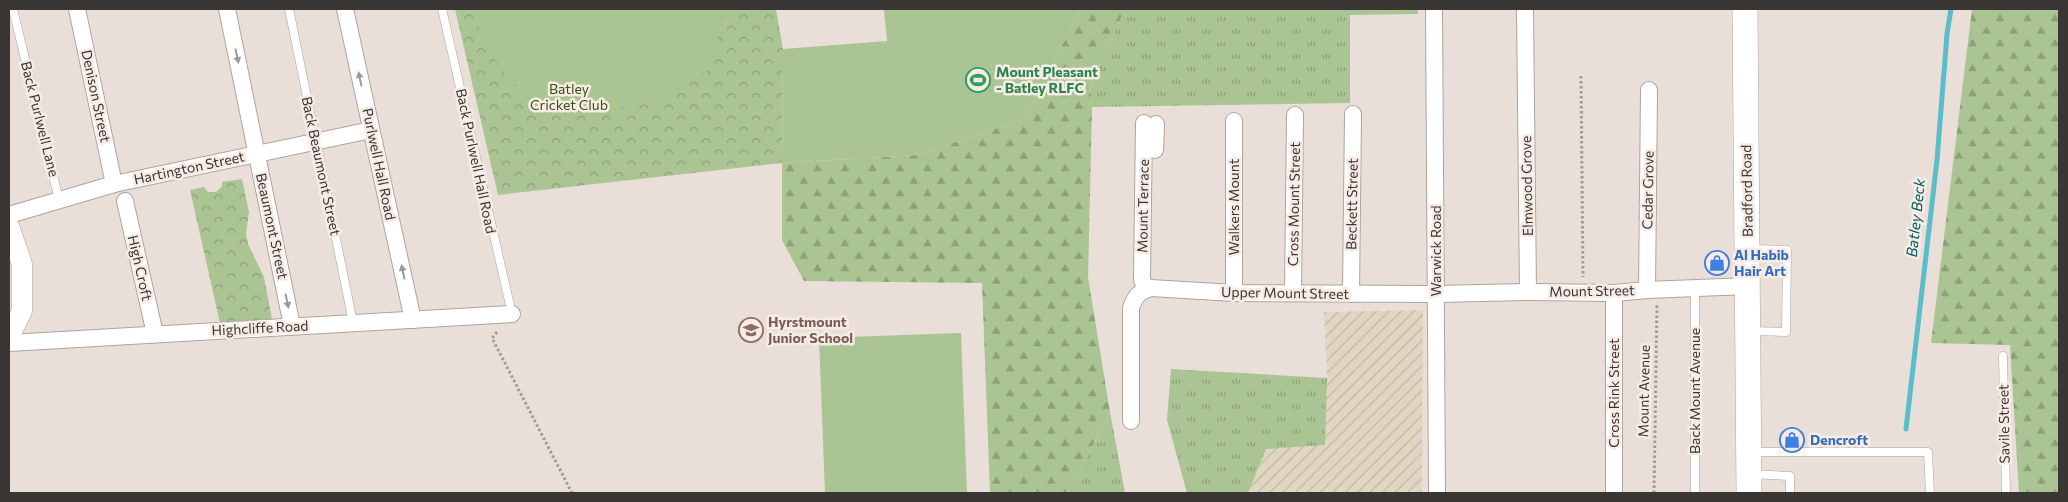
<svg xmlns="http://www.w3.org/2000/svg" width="2068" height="502" font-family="Commissioner,sans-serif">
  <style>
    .industrial { fill: url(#industrial-furrows) }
    .grass { fill: url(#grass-tufts) }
    .forest { fill: url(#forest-firs) }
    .park { fill: url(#park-crowns) }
    .pitch { fill: #abc493 }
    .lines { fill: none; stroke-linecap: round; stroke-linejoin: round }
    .stream { stroke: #5bbdc9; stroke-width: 5 }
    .service-casing { stroke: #aea49e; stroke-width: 9 }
    .minor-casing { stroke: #aea49e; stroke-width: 18 }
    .tertiary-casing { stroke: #aea49e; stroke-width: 21 }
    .primary-casing { stroke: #aea49e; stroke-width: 26 }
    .path { stroke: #a29a95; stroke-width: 3; stroke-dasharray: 2.5 2.5; stroke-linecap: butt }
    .service { stroke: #fff; stroke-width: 8 }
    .minor { stroke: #fff; stroke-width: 16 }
    .tertiary { stroke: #fff; stroke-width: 20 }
    .primary { stroke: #fff; stroke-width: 25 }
    .oneway { fill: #9c9a99 }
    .labels { text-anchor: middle; stroke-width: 5; stroke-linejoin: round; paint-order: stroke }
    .leisure-label { font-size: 14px; font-weight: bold; fill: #27864d; stroke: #f7ece5; text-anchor: start }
    .park-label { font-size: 14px; fill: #35510d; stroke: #f7ece5 }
    .street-label { font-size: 14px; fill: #3a3633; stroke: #f7ece5 }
    .shop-label { font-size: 14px; font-weight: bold; fill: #366cbe; stroke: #f7ece5; text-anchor: start }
    .education-label { font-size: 14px; font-weight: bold; fill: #785e54; stroke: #f7ece5; text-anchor: start }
    .water-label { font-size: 15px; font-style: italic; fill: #005a63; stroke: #f7ece5 }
  </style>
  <defs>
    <pattern id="industrial-furrows" width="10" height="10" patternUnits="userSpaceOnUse" patternTransform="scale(1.25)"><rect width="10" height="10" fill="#e1d6c1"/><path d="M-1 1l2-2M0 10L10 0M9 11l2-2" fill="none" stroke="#c2b8a6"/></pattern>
    <pattern id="grass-tufts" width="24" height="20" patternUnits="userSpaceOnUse" patternTransform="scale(1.25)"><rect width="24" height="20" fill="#abc493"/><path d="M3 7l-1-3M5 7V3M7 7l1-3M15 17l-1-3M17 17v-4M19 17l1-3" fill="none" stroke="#8ca079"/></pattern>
    <pattern id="forest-firs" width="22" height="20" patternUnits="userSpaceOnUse" patternTransform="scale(1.25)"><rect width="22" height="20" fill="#abc493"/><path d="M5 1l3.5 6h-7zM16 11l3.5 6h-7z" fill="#8ca079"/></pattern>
    <pattern id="park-crowns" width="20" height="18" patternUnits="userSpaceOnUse" patternTransform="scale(1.25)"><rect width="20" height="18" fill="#abc493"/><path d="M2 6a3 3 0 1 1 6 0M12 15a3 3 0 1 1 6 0" fill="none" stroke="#8ca079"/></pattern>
  </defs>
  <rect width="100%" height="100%" fill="#e9dfd8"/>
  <path class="industrial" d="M 1423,310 L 1422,493 L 1248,493 L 1266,449 L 1327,378 L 1324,312 Z"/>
  <g class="grass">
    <path d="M 1125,9 L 1418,9 L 1418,14 L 1350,15 L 1350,103 L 1092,107 L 1090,85 Z"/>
    <path d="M 1171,369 L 1327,378 L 1325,445 L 1266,449 L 1248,493 L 1187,493 L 1167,420 Z"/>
    <path d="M 1110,412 L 1125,493 L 1068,493 Z"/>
  </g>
  <g class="forest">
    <path d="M 1081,9 L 1125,9 L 1090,85 L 1092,107 L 1088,277 L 1110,412 L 1068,493 L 990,493 L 982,283 L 804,281 L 782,240 L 782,163 L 916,155 L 1024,119 Z"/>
    <path d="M 1972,9 L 2059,9 L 2059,493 L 2019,493 L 2010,345 L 1931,343 Z"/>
  </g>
  <g class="park">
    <path d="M 455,9 L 776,9 L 783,49 L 782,163 L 498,195 Z"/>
    <path d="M 242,179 L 249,212 L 246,234 L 248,244 L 264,277 L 272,319 L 220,323 L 190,190 L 204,187 L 208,192 L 216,192 L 222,186 L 222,182 Z"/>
  </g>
  <g class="pitch">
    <path d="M 476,9 L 724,9 L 712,67 L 668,101 L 588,112 L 544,114 L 508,77 L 480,40 Z"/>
    <path d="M 884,9 L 1081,9 L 1024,119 L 916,155 L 782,163 L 783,49 L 887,41 Z"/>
    <path d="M 961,333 L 967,493 L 825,493 L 819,338 Z"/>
  </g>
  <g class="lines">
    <path class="stream" d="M 1906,429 L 1937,160 L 1947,34 L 1951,9"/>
    <defs>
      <g id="service">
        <path d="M 13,9 L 59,200"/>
        <path d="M 289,9 L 353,322"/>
        <path d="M 442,9 L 512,314"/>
        <path d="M 1750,331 L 1786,332 L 1787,250 L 1751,249"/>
        <path d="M 2003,356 L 2006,493"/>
        <path d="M 1751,452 L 1928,452 L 1930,493"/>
        <path d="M 1751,474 L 1790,476 L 1790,493"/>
        <path d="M 1695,493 L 1695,288"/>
      </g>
      <g id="minor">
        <path d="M 77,9 L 114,184"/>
        <path d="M 227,9 L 292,326"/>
        <path d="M 345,9 L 413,320"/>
        <path d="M 1434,9 L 1437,493"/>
        <path d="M 1525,9 L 1528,292"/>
        <path d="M 1234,121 L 1234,293"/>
        <path d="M 1144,123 L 1142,280 L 1146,289"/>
        <path d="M 1155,150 L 1156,124"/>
        <path d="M 125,201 L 155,334"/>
        <path d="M 9,215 L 114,184 L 371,130"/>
        <path d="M 1647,290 L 1649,90"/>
        <path d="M 1293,293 L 1295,115"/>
        <path d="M 1351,294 L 1353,114"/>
        <path d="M 9,343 L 512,314"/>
        <path d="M 1131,421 L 1131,308 C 1135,296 1139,292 1151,288 L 1234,293 L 1436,294 L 1528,292 L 1614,293 L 1647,290 L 1748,286"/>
        <path d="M 1614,493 L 1614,293"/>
      </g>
      <path id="tertiary" d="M 9,226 L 22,264 L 22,311 L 9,337"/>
      <path id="primary" d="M 1745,9 L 1749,493"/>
    </defs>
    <use href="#service" class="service-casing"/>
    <use href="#minor" class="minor-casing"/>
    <use href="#tertiary" class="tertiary-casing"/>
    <use href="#primary" class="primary-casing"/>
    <g class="path">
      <path d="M 1581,76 L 1583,277"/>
      <path d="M 497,332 L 492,338 L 572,493"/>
      <path d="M 1654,493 L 1657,304"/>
    </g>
    <use href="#service" class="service"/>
    <use href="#minor" class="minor"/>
    <use href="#tertiary" class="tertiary"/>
    <use href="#primary" class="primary"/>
  </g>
  <defs><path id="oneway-solid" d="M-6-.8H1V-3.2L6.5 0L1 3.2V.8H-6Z" transform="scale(1.25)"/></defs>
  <g class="oneway">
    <use href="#oneway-solid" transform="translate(237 56) rotate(78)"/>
    <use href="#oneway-solid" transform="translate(360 79) rotate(-102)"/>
    <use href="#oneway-solid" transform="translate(403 272) rotate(-102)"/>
    <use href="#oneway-solid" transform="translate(287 301) rotate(78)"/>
  </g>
  <defs>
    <symbol id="stadium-ring" viewBox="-11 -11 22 22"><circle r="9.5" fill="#f7ece5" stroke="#2e9e5b" stroke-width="1.5"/><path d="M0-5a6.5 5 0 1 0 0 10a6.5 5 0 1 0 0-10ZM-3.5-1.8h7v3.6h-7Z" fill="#2e9e5b"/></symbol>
    <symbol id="shop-ring" viewBox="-11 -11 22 22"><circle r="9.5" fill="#f7ece5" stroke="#3f7fe0" stroke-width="1.5"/><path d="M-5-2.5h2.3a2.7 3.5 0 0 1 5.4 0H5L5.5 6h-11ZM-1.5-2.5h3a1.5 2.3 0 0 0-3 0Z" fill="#3f7fe0"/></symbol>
    <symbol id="school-ring" viewBox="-11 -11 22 22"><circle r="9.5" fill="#f7ece5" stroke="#8d6e63" stroke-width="1.5"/><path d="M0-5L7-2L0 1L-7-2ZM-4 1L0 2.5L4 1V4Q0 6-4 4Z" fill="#8d6e63"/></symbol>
  </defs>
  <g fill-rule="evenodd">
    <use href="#stadium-ring" x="964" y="66" width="28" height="28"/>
    <use href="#shop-ring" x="1703" y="249" width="28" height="28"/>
    <use href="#school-ring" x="737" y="316" width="28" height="28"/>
    <use href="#shop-ring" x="1778" y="426" width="28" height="28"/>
  </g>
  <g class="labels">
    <g class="leisure-label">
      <text x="996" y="77">Mount Pleasant<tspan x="996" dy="16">- Batley RLFC</tspan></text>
    </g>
    <g class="park-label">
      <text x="569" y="94">Batley<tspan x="569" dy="16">Cricket Club</tspan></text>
    </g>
    <g class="street-label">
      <text transform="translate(96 96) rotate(78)" y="5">Denison Street</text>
      <text transform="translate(40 119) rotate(76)" y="5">Back Purlwell Lane</text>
      <text transform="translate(476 161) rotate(78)" y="5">Back Purlwell Hall Road</text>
      <text transform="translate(379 164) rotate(78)" y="5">Purlwell Hall Road</text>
      <text transform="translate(321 166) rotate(78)" y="5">Back Beaumont Street</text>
      <text transform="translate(189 168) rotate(-12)" y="5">Hartington Street</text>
      <text transform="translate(1527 186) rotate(-91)" y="5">Elmwood Grove</text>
      <text transform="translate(1648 190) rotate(-89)" y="5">Cedar Grove</text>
      <text transform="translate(1747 191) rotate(-91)" y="5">Bradford Road</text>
      <text transform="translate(1294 204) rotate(-89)" y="5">Cross Mount Street</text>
      <text transform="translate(1352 204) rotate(-89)" y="5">Beckett Street</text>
      <text transform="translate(1143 206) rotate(-89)" y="5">Mount Terrace</text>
      <text transform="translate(1234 207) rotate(-90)" y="5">Walkers Mount</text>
      <text transform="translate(272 226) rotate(78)" y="5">Beaumont Street</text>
      <text transform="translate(1436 251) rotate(-90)" y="5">Warwick Road</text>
      <text transform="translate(140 268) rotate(77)" y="5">High Croft</text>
      <text transform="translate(1592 291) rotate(-1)" y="5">Mount Street</text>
      <text transform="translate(1285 293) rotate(1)" y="5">Upper Mount Street</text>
      <text transform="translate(260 328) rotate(-3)" y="5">Highcliffe Road</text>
      <text transform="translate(1644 391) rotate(-89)" y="5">Mount Avenue</text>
      <text transform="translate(1695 391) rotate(-90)" y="5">Back Mount Avenue</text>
      <text transform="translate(1614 393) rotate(-90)" y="5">Cross Rink Street</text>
      <text transform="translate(2004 424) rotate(-91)" y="5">Savile Street</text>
    </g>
    <g class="shop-label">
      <text x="1734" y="260">Al Habib<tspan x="1734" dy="16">Hair Art</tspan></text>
      <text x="1810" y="445">Dencroft</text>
    </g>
    <g class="education-label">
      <text x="768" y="327">Hyrstmount<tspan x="768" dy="16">Junior School</tspan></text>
    </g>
    <g class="water-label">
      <text transform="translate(1916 218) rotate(-84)" y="5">Batley Beck</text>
    </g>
  </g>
  <rect width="2068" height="502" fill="none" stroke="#3a3633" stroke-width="20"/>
</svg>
